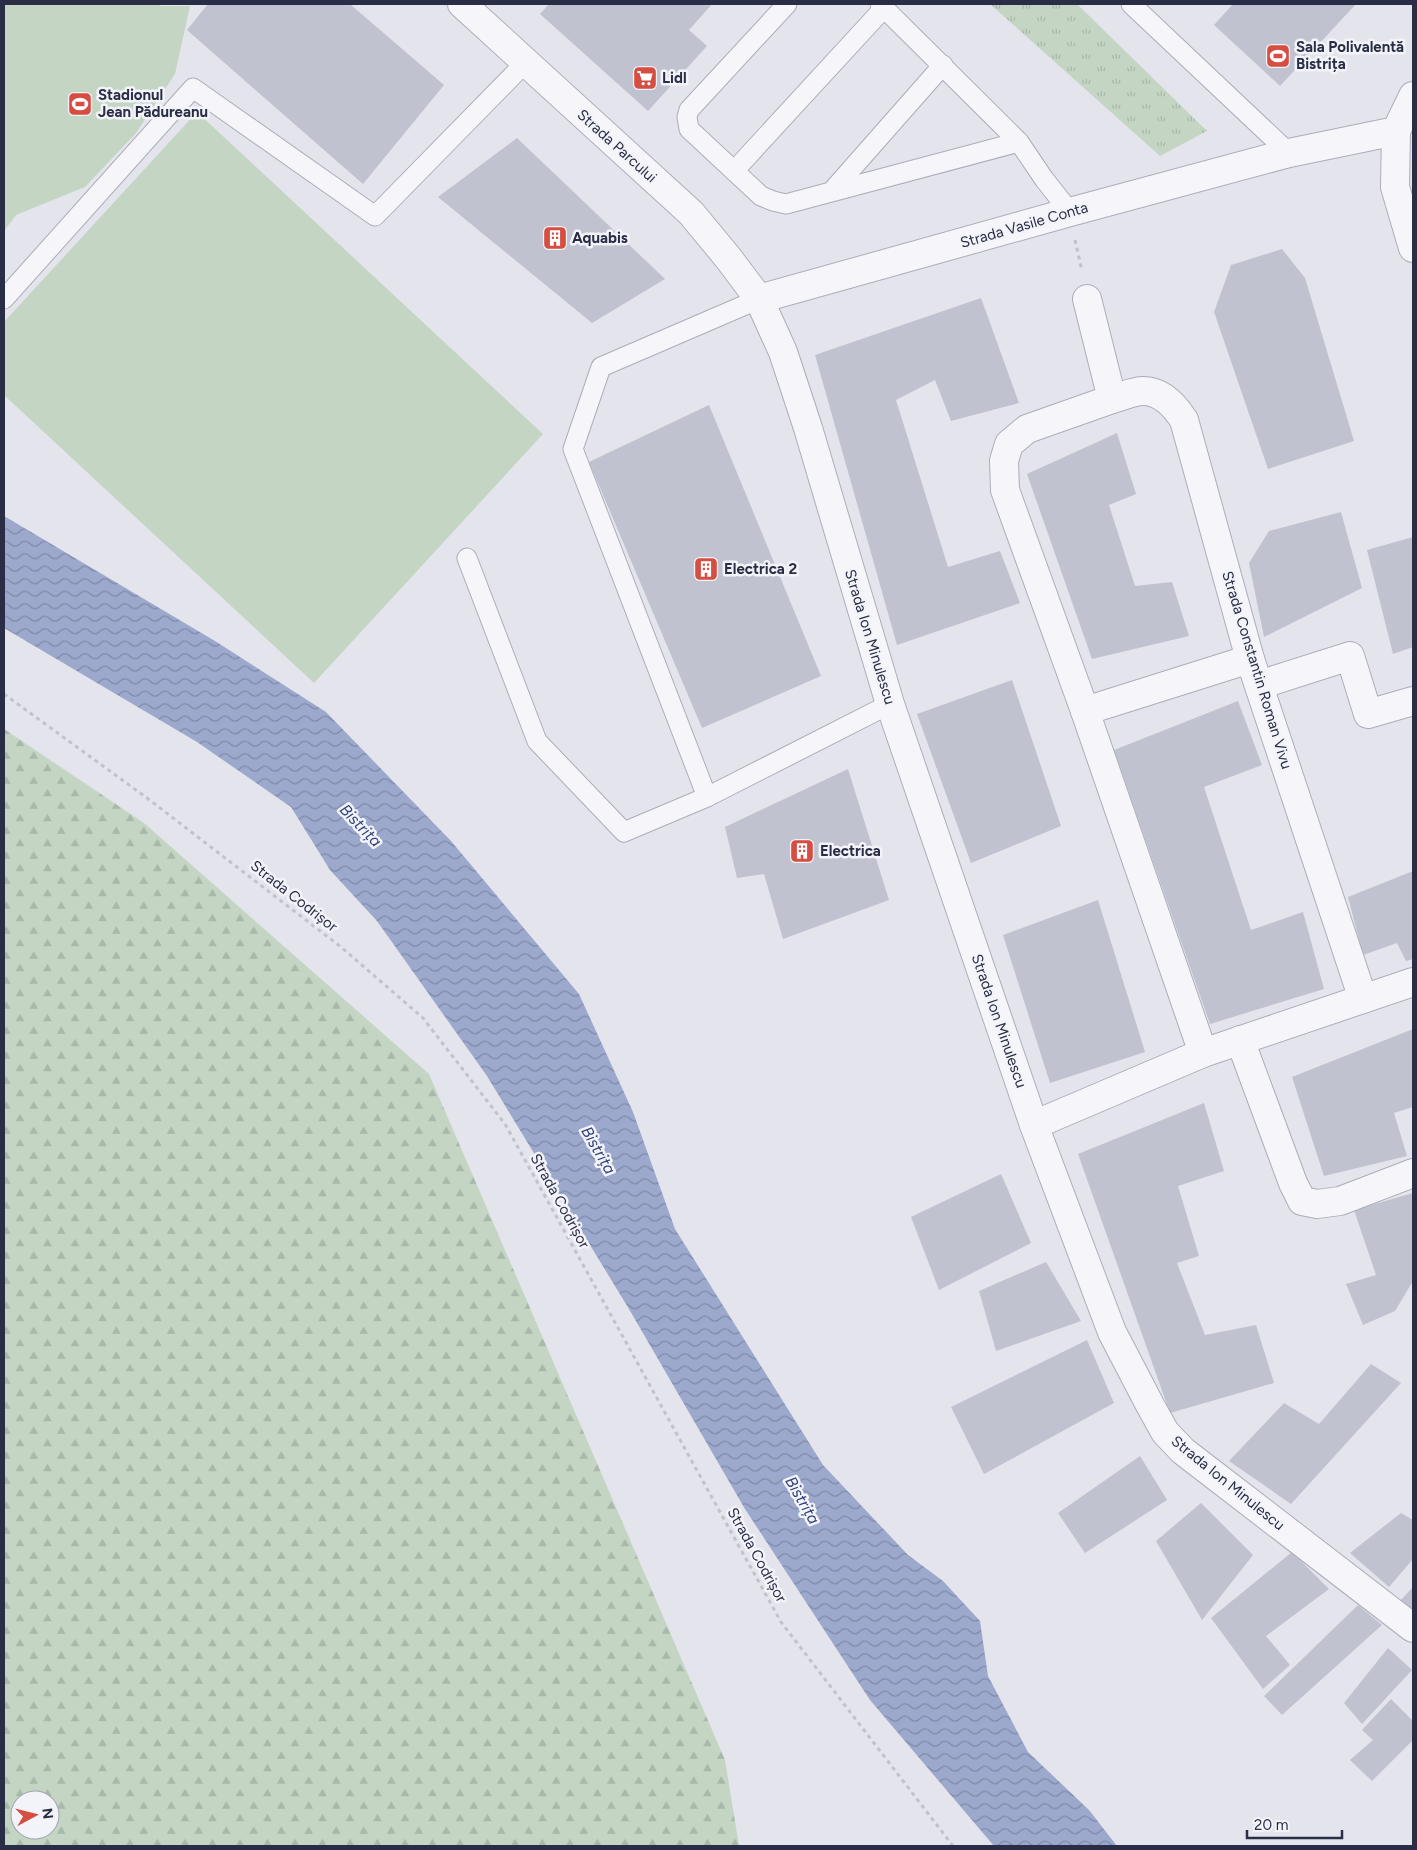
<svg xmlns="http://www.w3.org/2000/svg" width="1417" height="1850" font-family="Figtree,sans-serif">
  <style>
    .forest { fill: url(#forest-firs); fill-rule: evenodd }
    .park { fill: url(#park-tufts) }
    .garden { fill: #c4d6c3 }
    .water { fill: url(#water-waves) }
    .building { fill: #c0c2cf }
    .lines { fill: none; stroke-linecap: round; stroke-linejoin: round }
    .service-casing { stroke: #abadba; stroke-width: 21 }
    .minor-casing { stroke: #abadba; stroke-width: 30 }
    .tertiary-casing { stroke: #abadba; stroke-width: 30 }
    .path { stroke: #c1c2cb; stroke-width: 3; stroke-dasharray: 4 4; stroke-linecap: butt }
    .service { stroke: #f6f6fa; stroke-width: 19 }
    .minor { stroke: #f6f6fa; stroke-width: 28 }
    .tertiary { stroke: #f6f6fa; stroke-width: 28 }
    .labels { text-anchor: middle; stroke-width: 5; stroke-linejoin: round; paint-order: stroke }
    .poi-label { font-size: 15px; font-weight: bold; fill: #292d45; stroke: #f3f4f9; text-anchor: start }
    .street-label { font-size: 15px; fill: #292d45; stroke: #f3f4f9 }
    .water-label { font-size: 16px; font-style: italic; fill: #31417c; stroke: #f3f4f9 }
  </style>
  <defs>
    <pattern id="forest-firs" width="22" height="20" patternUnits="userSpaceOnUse" patternTransform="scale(1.25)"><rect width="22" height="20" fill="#c4d6c3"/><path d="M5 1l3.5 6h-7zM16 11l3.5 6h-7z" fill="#a8b8a9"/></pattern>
    <pattern id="park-tufts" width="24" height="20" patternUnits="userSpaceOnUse" patternTransform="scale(1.25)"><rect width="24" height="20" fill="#c4d6c3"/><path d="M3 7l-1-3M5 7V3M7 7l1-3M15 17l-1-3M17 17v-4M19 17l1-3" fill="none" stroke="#a8b8a9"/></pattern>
    <pattern id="water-waves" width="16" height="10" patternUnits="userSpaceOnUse" patternTransform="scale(1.25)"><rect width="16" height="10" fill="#9ca9cd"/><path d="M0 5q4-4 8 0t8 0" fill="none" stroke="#7f8aa8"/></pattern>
  </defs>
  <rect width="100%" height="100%" fill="#e3e4ec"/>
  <path class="forest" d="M 4,729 L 144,823 L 429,1074 L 725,1760 L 739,1846 L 4,1846 ZM 20,1800 L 50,1800 L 50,1830 L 20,1830 Z"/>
  <path class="park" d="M 990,4 L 1077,4 L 1207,131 L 1160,156 Z"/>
  <g class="garden">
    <path d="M 4,4 L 160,4 L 160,6 L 190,6 L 175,74 L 136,133 L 85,187 L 16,215 L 4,231 Z"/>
    <path d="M 197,112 L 543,434 L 314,683 L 4,395 L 4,322 Z"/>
  </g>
  <path class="water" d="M 4,516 L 215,641 L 326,712 L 451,841 L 579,994 L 633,1112 L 675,1229 L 823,1465 L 908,1555 L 943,1581 L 980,1621 L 988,1676 L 1028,1752 L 1089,1810 L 1117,1846 L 994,1846 L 870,1700 L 745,1509 L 629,1309 L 487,1076 L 377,921 L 330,870 L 291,807 L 197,742 L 4,628 Z"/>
  <g class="building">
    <path d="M 208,4 L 350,4 L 444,85 L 363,184 L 187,30 Z"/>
    <path d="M 549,4 L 712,4 L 689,30 L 707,46 L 648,111 L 540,14 Z"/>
    <path d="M 1233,4 L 1356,4 L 1280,86 L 1214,25 Z"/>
    <path d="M 517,138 L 665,279 L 592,323 L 438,197 Z"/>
    <path d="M 1282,249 L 1305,278 L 1354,441 L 1268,469 L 1214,312 L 1231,265 Z"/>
    <path d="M 981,298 L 1019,403 L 951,421 L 935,380 L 896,400 L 948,567 L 1000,551 L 1020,603 L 897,645 L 815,355 Z"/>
    <path d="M 709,405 L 821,676 L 702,728 L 589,462 Z"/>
    <path d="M 1117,433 L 1136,494 L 1109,505 L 1135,586 L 1172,582 L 1189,636 L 1092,659 L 1027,474 Z"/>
    <path d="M 1341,512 L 1362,588 L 1264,637 L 1249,563 L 1269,531 Z"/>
    <path d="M 1413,537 L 1413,647 L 1393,654 L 1367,550 Z"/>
    <path d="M 1012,680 L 1061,826 L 971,863 L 917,714 Z"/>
    <path d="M 1238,701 L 1262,765 L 1204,787 L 1251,930 L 1303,912 L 1324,989 L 1210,1024 L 1114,750 Z"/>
    <path d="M 848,769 L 889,900 L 783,939 L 764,874 L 737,878 L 725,827 Z"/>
    <path d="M 1413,871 L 1413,959 L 1406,961 L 1397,943 L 1363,955 L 1348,897 Z"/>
    <path d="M 1098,900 L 1145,1052 L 1050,1083 L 1003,935 Z"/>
    <path d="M 1413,1029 L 1413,1107 L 1394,1113 L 1407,1156 L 1324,1176 L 1292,1077 Z"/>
    <path d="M 1204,1103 L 1224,1171 L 1178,1186 L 1199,1256 L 1177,1263 L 1205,1335 L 1256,1325 L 1274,1383 L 1170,1413 L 1078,1154 Z"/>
    <path d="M 1001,1174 L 1031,1243 L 939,1290 L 911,1217 Z"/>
    <path d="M 1413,1193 L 1413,1281 L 1395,1311 L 1363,1325 L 1346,1284 L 1376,1275 L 1354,1210 Z"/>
    <path d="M 1046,1262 L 1081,1321 L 996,1351 L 979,1291 Z"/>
    <path d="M 1087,1340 L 1114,1403 L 984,1474 L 951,1407 Z"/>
    <path d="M 1371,1364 L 1401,1383 L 1291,1504 L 1229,1461 L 1284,1403 L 1319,1424 Z"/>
    <path d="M 1140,1456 L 1167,1500 L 1085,1553 L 1058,1513 Z"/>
    <path d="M 1201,1503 L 1253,1555 L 1202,1620 L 1156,1541 Z"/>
    <path d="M 1401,1513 L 1413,1520 L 1413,1559 L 1389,1587 L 1350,1553 Z"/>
    <path d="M 1292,1552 L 1329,1589 L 1266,1636 L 1290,1665 L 1263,1689 L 1211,1618 Z"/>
    <path d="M 1413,1587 L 1413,1613 L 1398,1603 Z"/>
    <path d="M 1358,1605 L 1382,1625 L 1282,1715 L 1264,1696 Z"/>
    <path d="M 1388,1648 L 1412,1670 L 1362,1724 L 1344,1703 Z"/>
    <path d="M 1391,1699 L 1413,1721 L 1413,1740 L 1372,1781 L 1350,1760 L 1373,1740 L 1362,1730 Z"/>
  </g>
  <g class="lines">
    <defs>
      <g id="service">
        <path d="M 787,4 L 689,110 L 687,117 L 689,129 L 761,196 L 773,201 L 786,204 L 1019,142"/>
        <path d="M 880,4 L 1019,142 L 1044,179 L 1070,212"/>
        <path d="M 1131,4 L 1289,153"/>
        <path d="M 734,171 L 884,8"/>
        <path d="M 832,191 L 943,65"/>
        <path d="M 4,299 L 193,88 L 375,216 L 526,62"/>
        <path d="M 759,299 L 601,367 L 573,449 L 707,797 L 890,704"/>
        <path d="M 467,558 L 537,741 L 624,832 L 707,797"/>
      </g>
      <g id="minor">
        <path d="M 462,4 L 691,213 L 729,259 L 759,299 L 783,352 L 808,428 L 890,704 L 1034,1125 L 1112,1332 L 1150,1405 L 1165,1432 L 1183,1451 L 1413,1628"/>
        <path d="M 759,299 L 1070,212 L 1289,153 L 1396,131"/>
        <path d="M 1087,299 L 1112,399 L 1027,429 L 1009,444 L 1004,461 L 1005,490 L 1085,711 L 1203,1053"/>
        <path d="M 1112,399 C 1121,397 1133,391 1143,391 C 1162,391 1175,406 1184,420 L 1250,659 L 1363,999"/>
        <path d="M 1259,685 L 1350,656 L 1368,714 L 1413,701"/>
        <path d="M 1085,711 L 1250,659"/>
        <path d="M 1240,1040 L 1293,1183 L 1302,1201 L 1317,1204 L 1340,1201 L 1413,1173"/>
        <path d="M 1034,1125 L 1203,1053 L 1413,982"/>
      </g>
      <path id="tertiary" d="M 1413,96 L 1396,131 L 1395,187 L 1413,248"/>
    </defs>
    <use href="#service" class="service-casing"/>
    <use href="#minor" class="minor-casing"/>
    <use href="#tertiary" class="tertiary-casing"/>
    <g class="path">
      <path d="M 1075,240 L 1082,271"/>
      <path d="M 4,694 L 147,798 L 341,947 L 423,1018 L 505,1124 L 781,1622 L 953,1846"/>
    </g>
    <use href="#service" class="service"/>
    <use href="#minor" class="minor"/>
    <use href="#tertiary" class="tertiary"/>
  </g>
  <defs>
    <symbol id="stadium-square" viewBox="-11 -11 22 22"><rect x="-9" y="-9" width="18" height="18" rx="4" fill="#d64d42" stroke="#f3f4f9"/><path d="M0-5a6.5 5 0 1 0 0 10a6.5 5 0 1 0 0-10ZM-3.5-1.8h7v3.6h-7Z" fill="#fff"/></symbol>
    <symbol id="supermarket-square" viewBox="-11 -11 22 22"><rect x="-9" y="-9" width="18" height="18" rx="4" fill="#d64d42" stroke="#f3f4f9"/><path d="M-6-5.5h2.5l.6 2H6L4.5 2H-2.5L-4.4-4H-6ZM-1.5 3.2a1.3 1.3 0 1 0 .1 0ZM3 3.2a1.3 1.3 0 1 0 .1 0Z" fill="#fff"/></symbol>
    <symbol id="building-square" viewBox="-11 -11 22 22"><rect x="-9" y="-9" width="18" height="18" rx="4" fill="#d64d42" stroke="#f3f4f9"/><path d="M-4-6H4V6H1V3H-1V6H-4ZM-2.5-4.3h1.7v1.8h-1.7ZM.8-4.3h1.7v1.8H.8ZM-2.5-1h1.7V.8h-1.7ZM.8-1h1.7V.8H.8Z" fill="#fff"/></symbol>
  </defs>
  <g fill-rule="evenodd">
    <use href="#stadium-square" x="1264" y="42" width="28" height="28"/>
    <use href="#supermarket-square" x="631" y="64" width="28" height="28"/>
    <use href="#stadium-square" x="66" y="90" width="28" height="28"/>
    <use href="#building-square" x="541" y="224" width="28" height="28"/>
    <use href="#building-square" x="692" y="555" width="28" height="28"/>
    <use href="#building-square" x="788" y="837" width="28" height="28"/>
  </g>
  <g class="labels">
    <g class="poi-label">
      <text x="1296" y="52">Sala Polivalentă<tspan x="1296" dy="17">Bistrița</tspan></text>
      <text x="662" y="83">Lidl</text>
      <text x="98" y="100">Stadionul<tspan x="98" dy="17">Jean Pădureanu</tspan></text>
      <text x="572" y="243">Aquabis</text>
      <text x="724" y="574">Electrica 2</text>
      <text x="820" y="856">Electrica</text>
    </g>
    <g class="street-label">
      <text transform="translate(617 146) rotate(42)" y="5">Strada Parcului</text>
      <text transform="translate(1024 225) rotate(-16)" y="5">Strada Vasile Conta</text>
      <text transform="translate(870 637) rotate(73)" y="5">Strada Ion Minulescu</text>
      <text transform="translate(1257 670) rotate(73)" y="5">Strada Constantin Roman Vivu</text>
      <text transform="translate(294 896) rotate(38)" y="5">Strada Codrișor</text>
      <text transform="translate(999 1021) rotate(71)" y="5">Strada Ion Minulescu</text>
      <text transform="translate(560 1201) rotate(61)" y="5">Strada Codrișor</text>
      <text transform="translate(1228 1483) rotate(39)" y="5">Strada Ion Minulescu</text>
      <text transform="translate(757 1555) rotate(61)" y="5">Strada Codrișor</text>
    </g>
    <g class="water-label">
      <text transform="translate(361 825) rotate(46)" y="6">Bistrița</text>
      <text transform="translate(599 1150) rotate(60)" y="6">Bistrița</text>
      <text transform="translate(803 1500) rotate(60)" y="6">Bistrița</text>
    </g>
  </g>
  <rect width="1417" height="1850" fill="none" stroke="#292d45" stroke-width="10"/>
  <g transform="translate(35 1815) rotate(83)"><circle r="24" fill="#f3f4f9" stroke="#a2a4b1"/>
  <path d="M0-4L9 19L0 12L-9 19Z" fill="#d64d42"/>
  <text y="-8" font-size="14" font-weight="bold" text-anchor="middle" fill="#292d45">N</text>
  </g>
  <path d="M1247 1830v8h95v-8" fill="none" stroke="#292d45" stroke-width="2.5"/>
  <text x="1254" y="1830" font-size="15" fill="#292d45" stroke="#f3f4f9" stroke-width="4" paint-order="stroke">20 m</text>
</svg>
